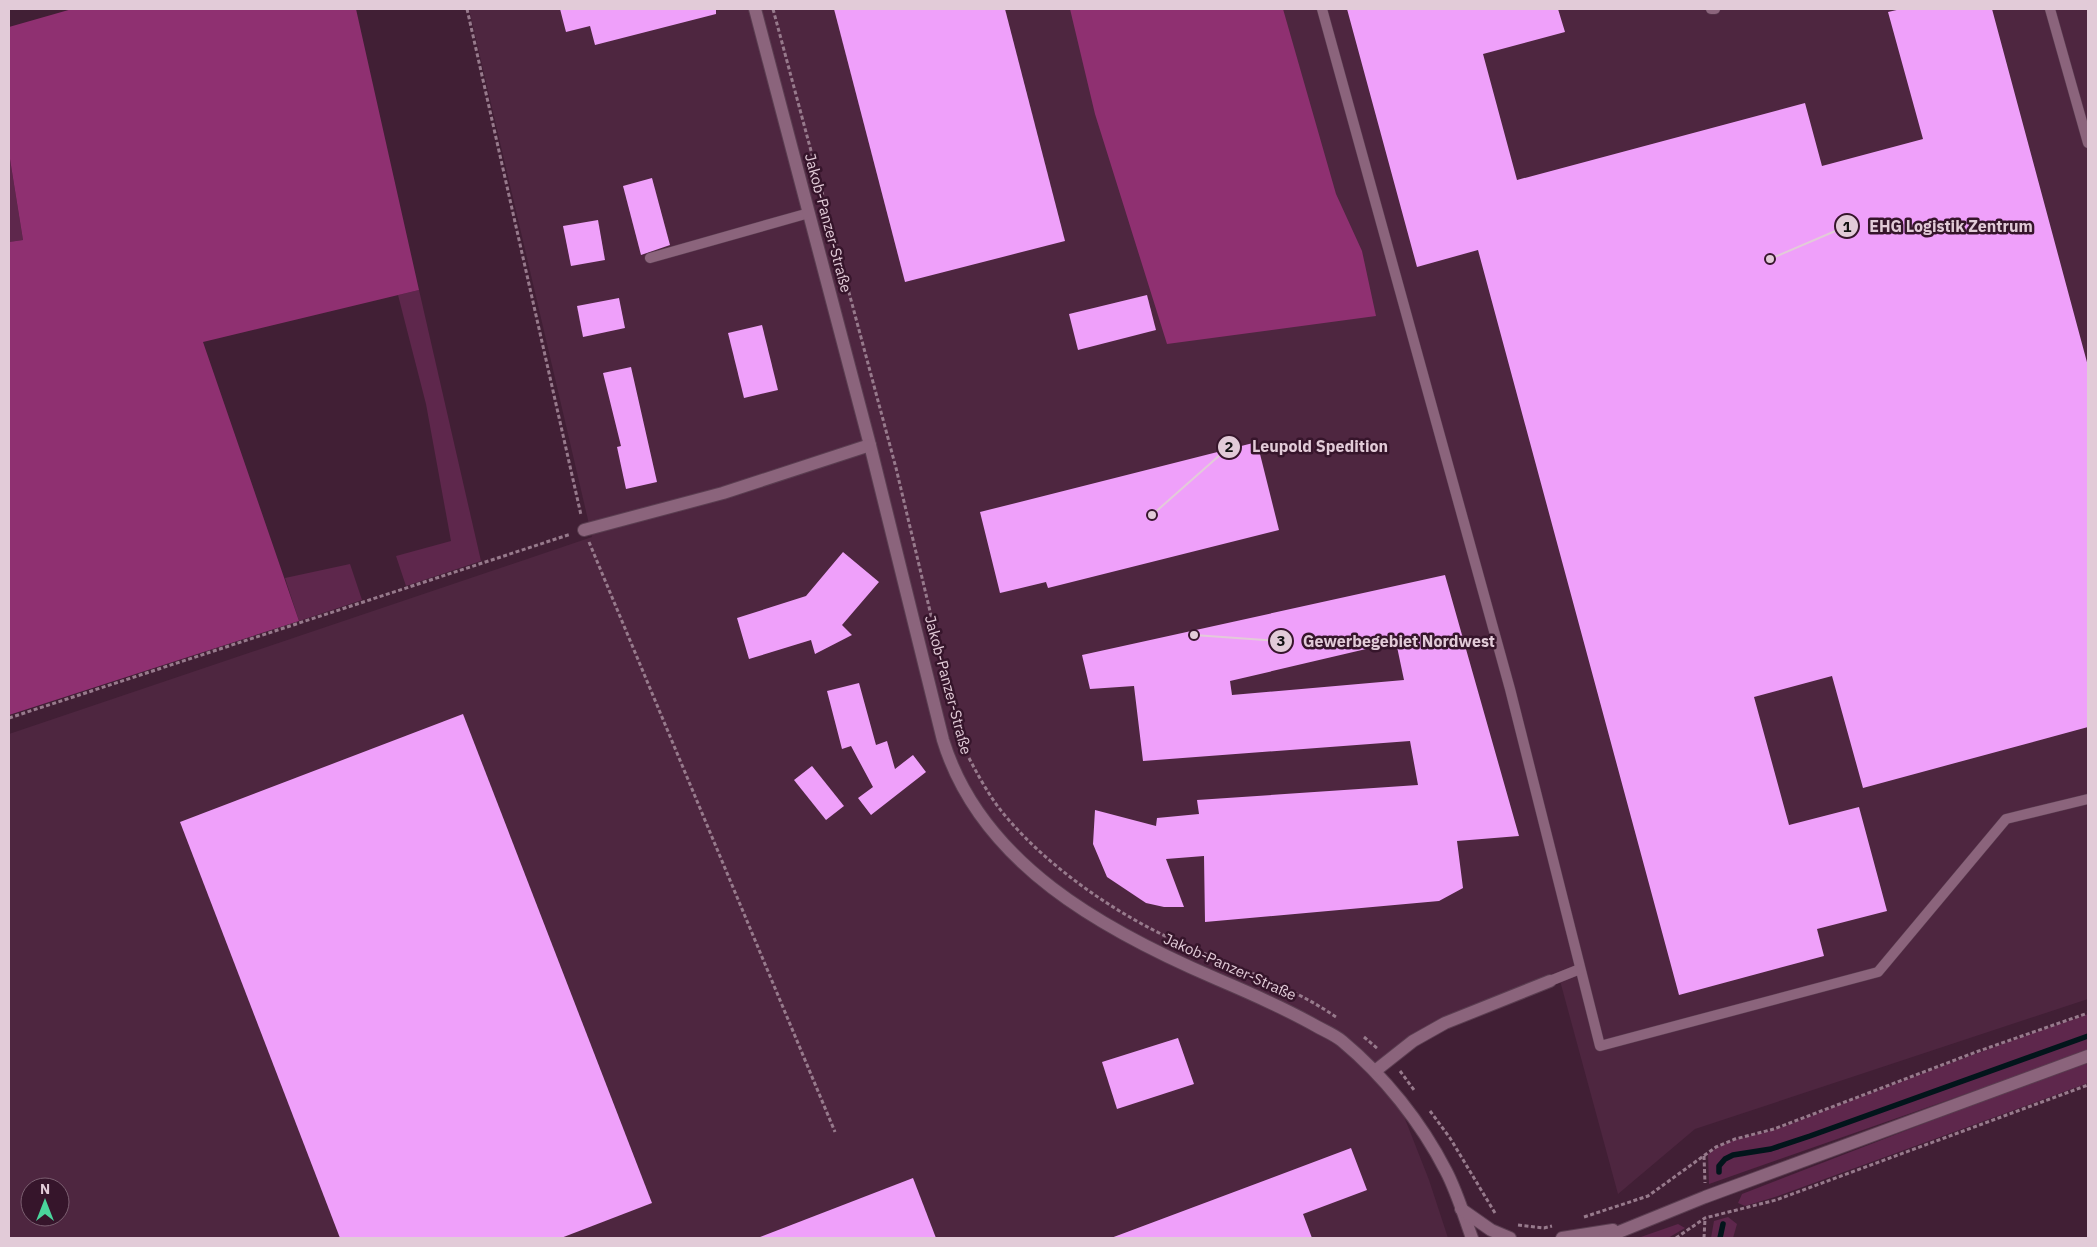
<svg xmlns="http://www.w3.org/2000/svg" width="2097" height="1247" font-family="'IBM Plex Sans',sans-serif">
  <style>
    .built { fill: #4e2640; fill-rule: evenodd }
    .green { fill: #5e274c }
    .forest { fill: #8f3071 }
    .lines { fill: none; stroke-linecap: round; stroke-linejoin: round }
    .stream { stroke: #02151b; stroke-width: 5.5 }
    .building { fill: #efa0fa; fill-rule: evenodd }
    .lane-casing { stroke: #5b3e51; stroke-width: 11 }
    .street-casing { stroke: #5b3e51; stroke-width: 14 }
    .secondary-casing { stroke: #5b3e51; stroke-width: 14 }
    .path { stroke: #977a8c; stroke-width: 3; stroke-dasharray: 4 2.5; stroke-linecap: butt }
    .lane { stroke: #8b647c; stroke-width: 10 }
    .street { stroke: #8b647c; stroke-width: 12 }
    .secondary { stroke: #8b647c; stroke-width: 12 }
    .labels { text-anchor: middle; stroke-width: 5; stroke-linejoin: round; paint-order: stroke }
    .street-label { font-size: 15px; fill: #e2cbd8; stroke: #36152b }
    .leader { fill: none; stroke: #e2cbd8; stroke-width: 2 }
    .callout-dot { fill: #e2cbd8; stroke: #36152b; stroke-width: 2 }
    .mark-label { font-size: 15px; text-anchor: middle; font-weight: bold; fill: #111 }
    .callout-label { font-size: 16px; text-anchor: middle; font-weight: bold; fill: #e2cbd8; stroke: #36152b; stroke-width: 5; stroke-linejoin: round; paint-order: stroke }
  </style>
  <rect width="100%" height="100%" fill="#411f35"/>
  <path class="built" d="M 469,9 L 2088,9 L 2088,999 L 1695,1129 L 1618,1194 L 1559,977 L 1444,1022 L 1373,1071 L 1396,1096 L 1429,1180 L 1448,1238 L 9,1238 L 9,734 L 592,537 ZM 30,1187 L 60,1187 L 60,1217 L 30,1217 Z"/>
  <g class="green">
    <path d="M 9,153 L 23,240 L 9,242 Z"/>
    <path d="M 419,290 L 481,561 L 406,586 L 396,556 L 451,541 L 426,404 L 398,295 Z"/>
    <path d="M 350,564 L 362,600 L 299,621 L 285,578 Z"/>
    <path d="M 2088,1014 L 2088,1051 L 1709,1184 L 1708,1154 C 1728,1137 1760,1136 1785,1126 C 1886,1087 1986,1049 2088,1014 Z"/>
    <path d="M 2088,1060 L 2088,1083 L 1775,1197 L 1745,1206 L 1738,1203 L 1742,1194 Z"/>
    <path d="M 1728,1217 L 1737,1224 L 1733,1238 L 1711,1238 L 1714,1221 Z"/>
    <path d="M 1678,1224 L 1685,1228 L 1668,1238 L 1638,1238 Z"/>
  </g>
  <g class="forest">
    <path d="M 72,9 L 356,9 L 419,290 L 203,342 L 299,621 L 9,715 L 9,242 L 23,240 L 9,153 L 9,27 Z"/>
    <path d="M 1070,9 L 1283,9 L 1336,194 L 1362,251 L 1376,316 L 1167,344 L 1095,114 Z"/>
  </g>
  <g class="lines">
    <g class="stream">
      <path d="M 1719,1172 L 1719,1166 L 1725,1159 L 1733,1155 L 1771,1149 L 1810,1136 L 2088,1036"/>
      <path d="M 1720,1238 L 1723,1224"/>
    </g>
  </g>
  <g class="building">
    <path d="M 560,9 L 716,9 L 716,14 L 595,45 L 590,26 L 566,32 Z"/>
    <path d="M 834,9 L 1005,9 L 1065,241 L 905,282 Z"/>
    <path d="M 1347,9 L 1558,9 L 1565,32 L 1483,54 L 1517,180 L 1805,103 L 1822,166 L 1923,139 L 1888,12 L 1901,9 L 1992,9 L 2088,366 L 2088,727 L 1863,788 L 1832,676 L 1754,697 L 1789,825 L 1859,807 L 1887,911 L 1817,929 L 1824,956 L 1679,995 L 1478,250 L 1417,267 Z"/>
    <path d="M 652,178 L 670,245 L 641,255 L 623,186 Z"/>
    <path d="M 598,220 L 605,260 L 571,266 L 563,226 Z"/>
    <path d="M 1147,295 L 1156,330 L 1078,350 L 1069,314 Z"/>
    <path d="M 619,298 L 625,328 L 583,337 L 577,306 Z"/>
    <path d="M 762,325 L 778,390 L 744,398 L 728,333 Z"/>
    <path d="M 631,367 L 657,482 L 626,489 L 617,447 L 621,446 L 603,373 Z"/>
    <path d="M 1257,442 L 1279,530 L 1048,588 L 1046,582 L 1000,593 L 980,512 Z"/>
    <path d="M 843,552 L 879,582 L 842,625 L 852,635 L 815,654 L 811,640 L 749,659 L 737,618 L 806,596 Z"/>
    <path d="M 1445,575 L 1519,836 L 1457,841 L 1463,888 L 1439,901 L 1205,922 L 1204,856 L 1166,859 L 1184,907 L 1164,907 L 1146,903 L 1107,877 L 1093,844 L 1095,810 L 1156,826 L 1157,818 L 1199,814 L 1197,800 L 1418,785 L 1410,741 L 1143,761 L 1134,686 L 1090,689 L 1082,655 ZM 1396,642 L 1404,680 L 1232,695 L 1230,681 Z"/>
    <path d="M 859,683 L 876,745 L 887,741 L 895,769 L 913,755 L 926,772 L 871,815 L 858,798 L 873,787 L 851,746 L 842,749 L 827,691 Z"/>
    <path d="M 463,714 L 652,1203 L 561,1238 L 340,1238 L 180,822 Z"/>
    <path d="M 812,766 L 844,806 L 826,820 L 794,780 Z"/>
    <path d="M 1178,1038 L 1194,1084 L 1117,1109 L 1102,1062 Z"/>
    <path d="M 1351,1148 L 1367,1190 L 1303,1214 L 1312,1238 L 1111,1238 Z"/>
    <path d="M 913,1178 L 936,1238 L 760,1238 L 760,1237 Z"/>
  </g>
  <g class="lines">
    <defs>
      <g id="lane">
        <path d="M 1322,9 L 1510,689 L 1600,1046 L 1878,972 L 2006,819 L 2088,799"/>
        <path d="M 1711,9 L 1715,9"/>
        <path d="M 2050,9 L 2088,143"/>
        <path d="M 650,258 L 809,213"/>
        <path d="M 1550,981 L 1580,969"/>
      </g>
      <g id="street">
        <path d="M 755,9 L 870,445 L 943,740 C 981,864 1105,931 1217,979 C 1250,993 1284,1008 1316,1026 C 1325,1031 1335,1035 1342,1041 C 1384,1076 1421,1122 1446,1171 C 1457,1192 1464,1216 1472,1238"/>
        <path d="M 584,530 L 723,493 L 870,445"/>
        <path d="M 1375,1071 L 1413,1041 L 1445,1023 L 1550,981"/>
      </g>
      <g id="secondary">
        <path d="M 1461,1209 L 1491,1230 L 1510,1238"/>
        <path d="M 1562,1238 L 1613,1230"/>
        <path d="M 1604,1238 L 1705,1197 L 2088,1056"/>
      </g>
    </defs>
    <use href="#lane" class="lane-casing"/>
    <use href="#street" class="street-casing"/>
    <use href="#secondary" class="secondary-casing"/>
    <g class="path">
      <path d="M 467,9 L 581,515"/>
      <path d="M 773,9 L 896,468 L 943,666"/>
      <path d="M 589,542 L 835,1132"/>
      <path d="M 9,718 L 571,534"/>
      <path d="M 969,758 C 980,779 992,801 1008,819 C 1050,868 1116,914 1176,941 C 1229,965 1288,984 1336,1017"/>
      <path d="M 1364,1037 L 1378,1049"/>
      <path d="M 1400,1071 L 1414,1090"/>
      <path d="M 1430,1111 L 1450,1138 L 1495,1213"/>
      <path d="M 1704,1156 L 1705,1183"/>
      <path d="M 1584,1217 L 1648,1196 L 1716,1147 L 1735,1139 L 1774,1129 L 1976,1052 L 2088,1013"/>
      <path d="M 1518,1225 L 1544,1228 L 1552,1226"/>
      <path d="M 1676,1238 L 1705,1218 L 1776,1200 L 2088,1085"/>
      <path d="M 1704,1238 L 1705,1219"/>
    </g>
    <use href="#lane" class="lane"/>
    <use href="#street" class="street"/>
    <use href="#secondary" class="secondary"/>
  </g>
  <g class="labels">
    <g class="street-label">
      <text transform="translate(828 223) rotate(75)" y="5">Jakob-Panzer-Straße</text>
      <text transform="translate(948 685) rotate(75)" y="5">Jakob-Panzer-Straße</text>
      <text transform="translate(1230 967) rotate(24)" y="5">Jakob-Panzer-Straße</text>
    </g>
  </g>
  <path class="leader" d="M1770 259L1847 226M1152 515L1229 447M1194 635L1281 641"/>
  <g class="callout-dot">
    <circle cx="1770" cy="259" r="5"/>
    <circle cx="1152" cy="515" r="5"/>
    <circle cx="1194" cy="635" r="5"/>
    <circle cx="1847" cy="226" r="12"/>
    <circle cx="1229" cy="447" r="12"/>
    <circle cx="1281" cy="641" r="12"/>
  </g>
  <g class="mark-label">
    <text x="1847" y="232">1</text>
    <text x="1229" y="452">2</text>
    <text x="1281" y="646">3</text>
  </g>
  <g class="callout-label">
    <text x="1951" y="232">EHG Logistik Zentrum</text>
    <text x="1320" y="452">Leupold Spedition</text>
    <text x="1399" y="647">Gewerbegebiet Nordwest</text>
  </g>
  <rect width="2097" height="1247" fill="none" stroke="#e2cbd8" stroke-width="20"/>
  <g transform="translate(45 1202)"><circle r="24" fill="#36152b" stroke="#7b5e70"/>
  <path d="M0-4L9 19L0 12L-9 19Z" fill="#4ad49c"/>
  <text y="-8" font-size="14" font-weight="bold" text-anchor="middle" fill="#e2cbd8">N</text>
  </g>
</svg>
